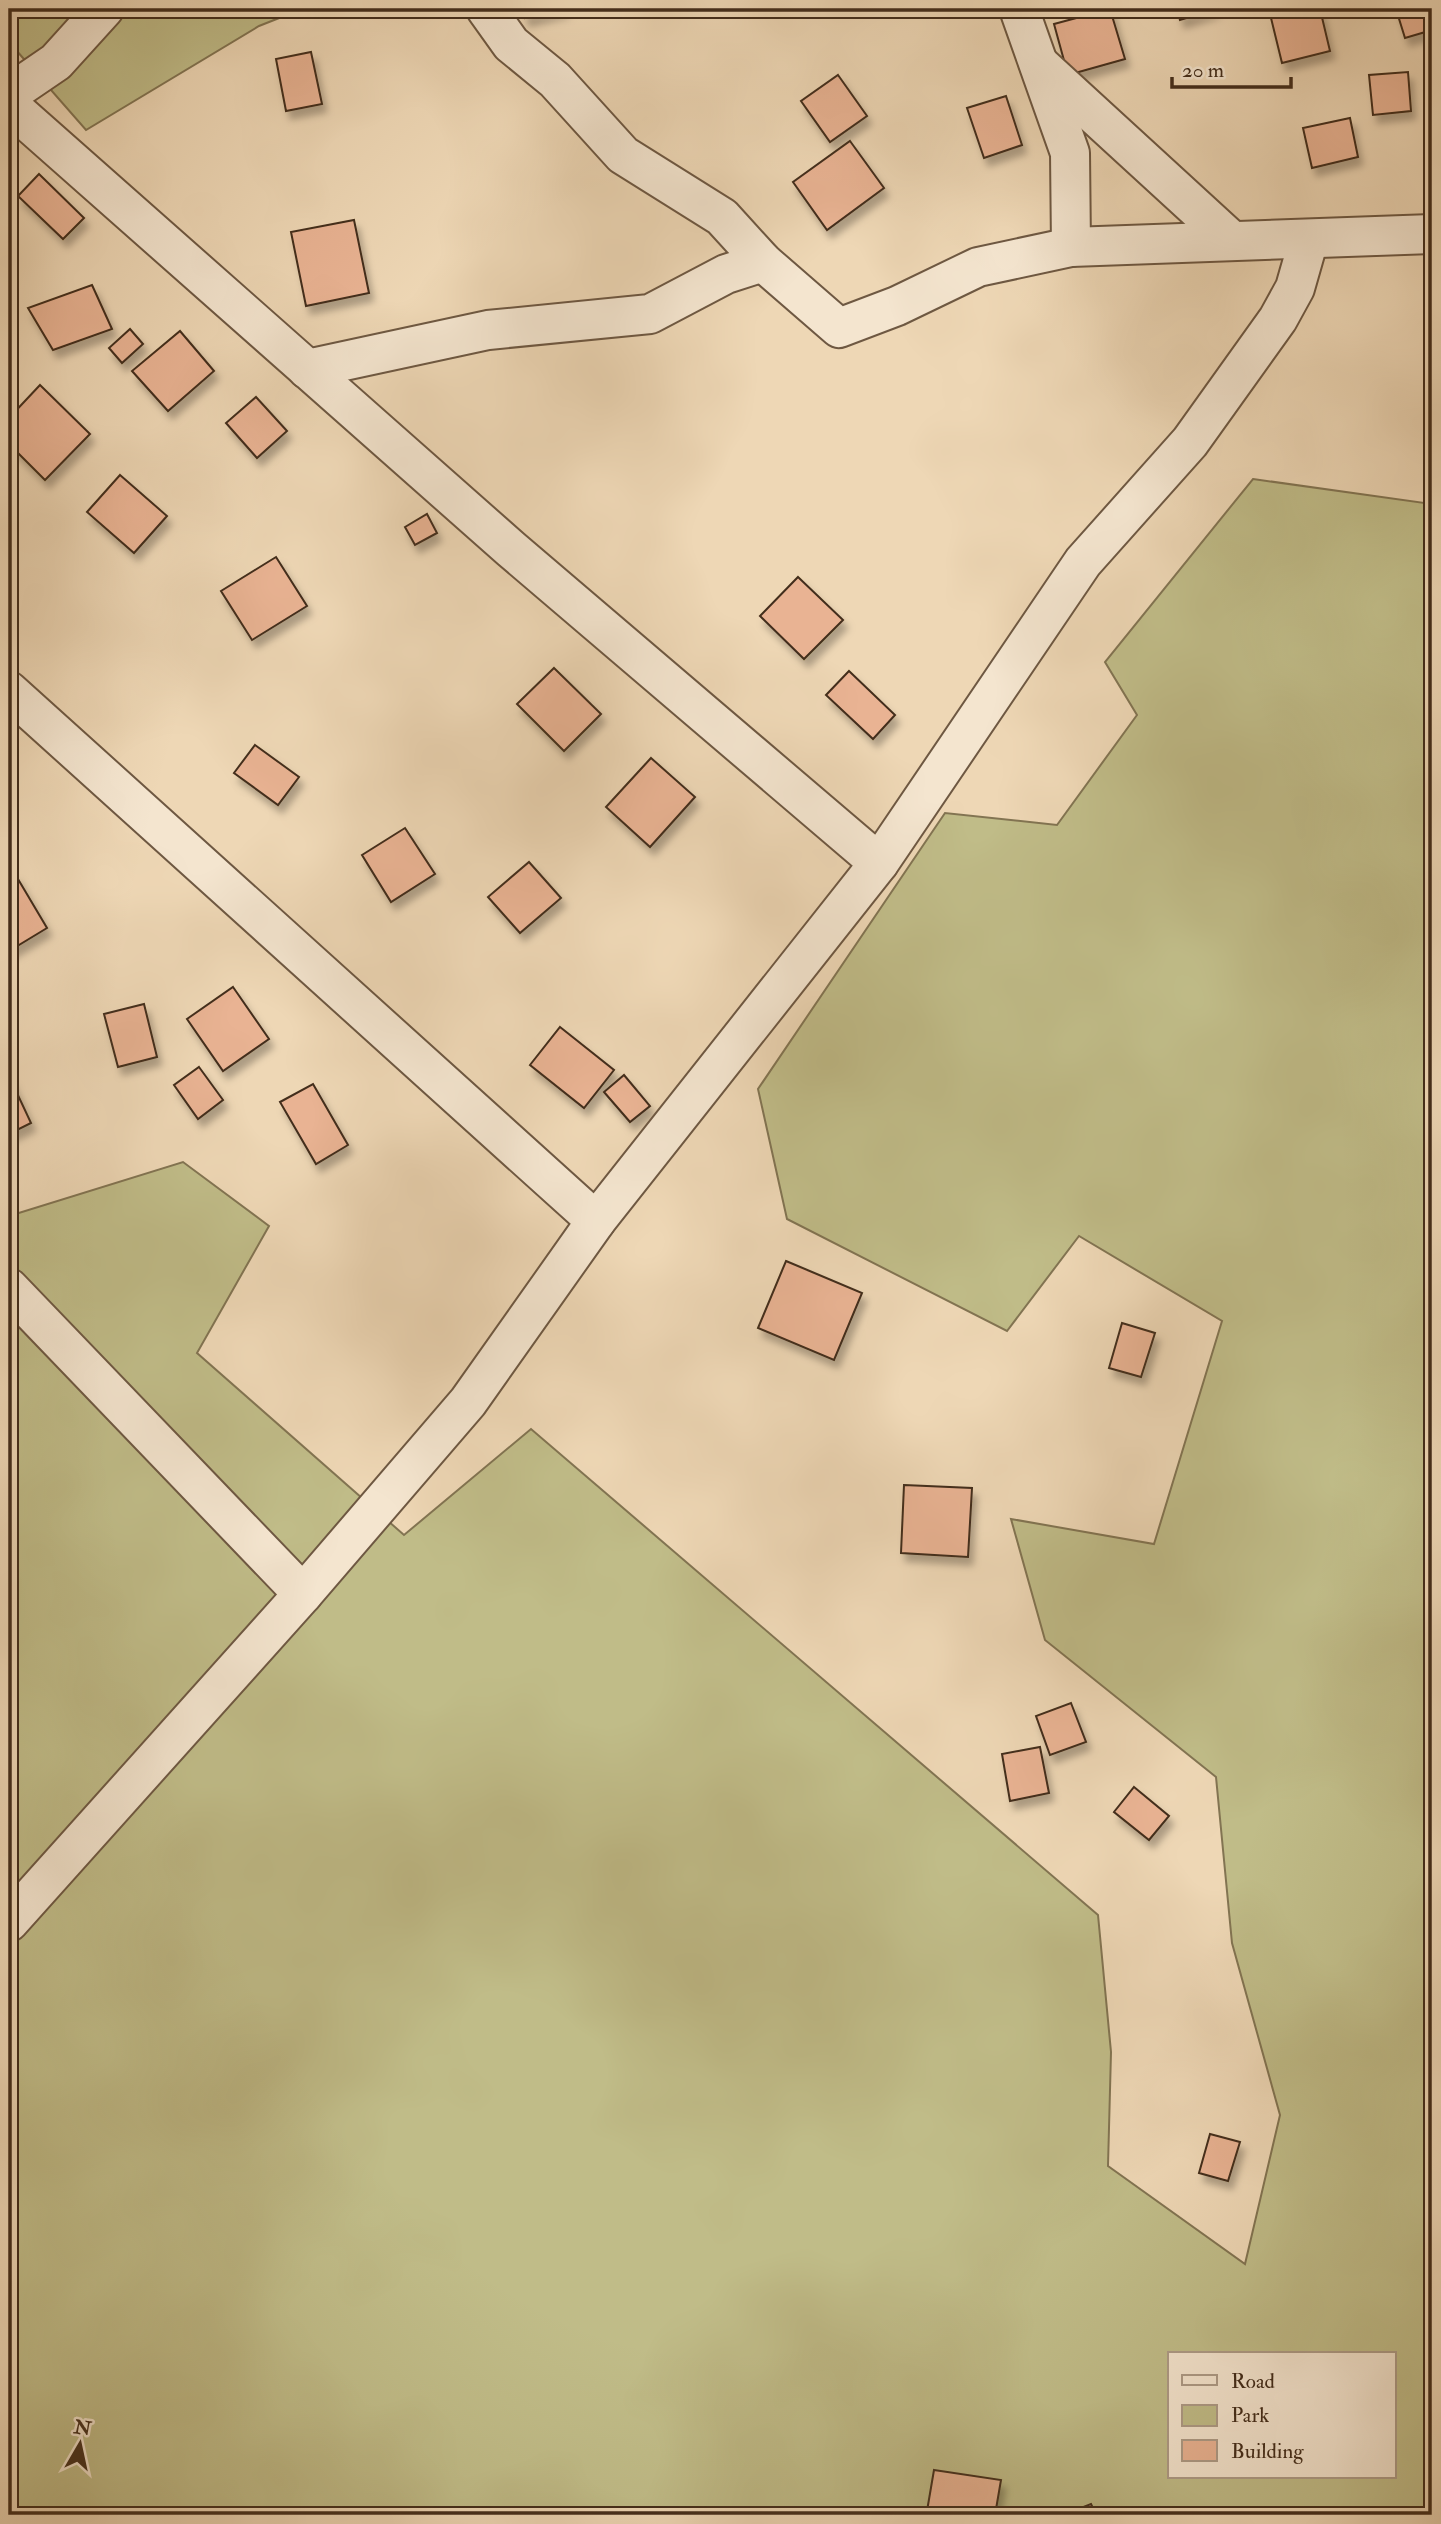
<svg xmlns="http://www.w3.org/2000/svg" width="1441" height="2524" font-family="'IM FELL Double Pica',serif">
  <style>
    .green { fill: #c0bc88; stroke: #827452; stroke-width: 2; fill-rule: evenodd }
    .building { fill: #e9b393; stroke: #432d1b; stroke-width: 2; filter: url(#shadow) }
    .lines { fill: none; stroke-linecap: round; stroke-linejoin: round }
    .minor-casing { stroke: #6e5842; stroke-width: 42 }
    .minor { stroke: #f4e5cf; stroke-width: 38 }
  </style>
  <defs>
    <filter id="shadow"><feDropShadow dx="4.5" dy="8" stdDeviation="3.5" flood-color="#0004"/></filter>
  </defs>
  <rect width="100%" height="100%" fill="#eed7b5"/>
  <filter id="stains"><feTurbulence type="fractalNoise" baseFrequency=".00286" numOctaves="4"/><feColorMatrix values="0 0 0 0 .2 0 0 0 0 .09 0 0 0 0 .02 0 0 0 .5 -.17"/></filter>
  <radialGradient id="worn" r=".72"><stop offset=".6" stop-color="#630" stop-opacity="0"/><stop offset="1" stop-color="#630" stop-opacity=".3"/></radialGradient>
  <g class="green">
    <path d="M 9,9 L 302,9 L 259,26 L 86,130 L 9,42 Z"/>
    <path d="M 1253,479 L 1432,504 L 1432,2515 L 9,2515 L 9,1216 L 183,1162 L 269,1226 L 197,1353 L 404,1535 L 531,1429 L 1098,1915 L 1111,2052 L 1108,2166 L 1245,2264 L 1280,2115 L 1232,1943 L 1216,1777 L 1045,1640 L 1011,1519 L 1154,1544 L 1222,1321 L 1079,1236 L 1007,1331 L 787,1219 L 758,1089 L 945,813 L 1057,825 L 1137,715 L 1105,662 ZM 1170,2354 L 1394,2354 L 1394,2477 L 1170,2477 Z"/>
  </g>
  <g class="building">
    <path d="M 523,9 L 566,9 L 525,18 Z"/>
    <path d="M 1110,9 L 1125,59 L 1068,75 L 1054,24 Z"/>
    <path d="M 1177,9 L 1216,9 L 1180,20 Z"/>
    <path d="M 1307,9 L 1320,9 L 1330,51 L 1282,63 L 1271,18 Z"/>
    <path d="M 1396,9 L 1425,9 L 1432,30 L 1405,38 Z"/>
    <path d="M 311,52 L 322,104 L 286,111 L 276,59 Z"/>
    <path d="M 1408,72 L 1411,111 L 1373,115 L 1369,75 Z"/>
    <path d="M 838,75 L 867,116 L 830,142 L 801,101 Z"/>
    <path d="M 1006,96 L 1022,145 L 984,158 L 967,108 Z"/>
    <path d="M 1350,118 L 1358,157 L 1312,168 L 1303,128 Z"/>
    <path d="M 850,141 L 884,188 L 827,230 L 793,182 Z"/>
    <path d="M 39,174 L 84,218 L 63,239 L 18,196 Z"/>
    <path d="M 354,220 L 369,293 L 306,306 L 291,232 Z"/>
    <path d="M 92,285 L 112,329 L 53,350 L 28,308 Z"/>
    <path d="M 130,329 L 143,344 L 122,363 L 109,348 Z"/>
    <path d="M 180,331 L 214,371 L 168,411 L 132,371 Z"/>
    <path d="M 40,385 L 90,434 L 45,480 L 9,444 L 9,418 Z"/>
    <path d="M 256,397 L 287,431 L 257,458 L 226,423 Z"/>
    <path d="M 120,475 L 167,516 L 134,553 L 87,512 Z"/>
    <path d="M 427,514 L 437,533 L 415,545 L 405,527 Z"/>
    <path d="M 276,557 L 307,606 L 252,640 L 221,591 Z"/>
    <path d="M 798,577 L 843,620 L 804,659 L 760,616 Z"/>
    <path d="M 554,668 L 601,714 L 564,751 L 517,704 Z"/>
    <path d="M 849,671 L 895,715 L 873,739 L 826,695 Z"/>
    <path d="M 255,745 L 299,777 L 278,805 L 234,773 Z"/>
    <path d="M 651,758 L 695,797 L 650,847 L 606,807 Z"/>
    <path d="M 405,828 L 435,874 L 391,902 L 362,855 Z"/>
    <path d="M 529,862 L 561,898 L 520,933 L 488,897 Z"/>
    <path d="M 15,874 L 47,928 L 9,951 L 9,878 Z"/>
    <path d="M 233,987 L 269,1039 L 223,1071 L 187,1019 Z"/>
    <path d="M 144,1004 L 157,1057 L 118,1067 L 104,1014 Z"/>
    <path d="M 560,1027 L 614,1070 L 584,1108 L 530,1065 Z"/>
    <path d="M 199,1067 L 223,1100 L 198,1119 L 174,1085 Z"/>
    <path d="M 624,1075 L 650,1106 L 630,1122 L 604,1092 Z"/>
    <path d="M 9,1076 L 31,1123 L 9,1134 Z"/>
    <path d="M 313,1084 L 348,1145 L 316,1164 L 280,1102 Z"/>
    <path d="M 786,1261 L 862,1293 L 834,1360 L 758,1328 Z"/>
    <path d="M 1122,1323 L 1155,1333 L 1141,1377 L 1109,1368 Z"/>
    <path d="M 904,1485 L 972,1488 L 968,1557 L 901,1553 Z"/>
    <path d="M 1071,1703 L 1086,1742 L 1050,1755 L 1036,1716 Z"/>
    <path d="M 1040,1747 L 1049,1793 L 1010,1801 L 1002,1754 Z"/>
    <path d="M 1134,1787 L 1169,1816 L 1149,1840 L 1114,1812 Z"/>
    <path d="M 1210,2134 L 1240,2142 L 1228,2181 L 1199,2173 Z"/>
    <path d="M 934,2470 L 1001,2480 L 995,2515 L 954,2515 L 927,2511 Z"/>
    <path d="M 1091,2504 L 1096,2515 L 1063,2515 Z"/>
  </g>
  <g class="lines">
    <defs>
      <g id="minor">
        <path d="M 486,9 L 511,44 L 555,80 L 623,155 L 722,217 L 763,262 L 839,328 L 897,306 L 978,267 L 1071,247 L 1432,234"/>
        <path d="M 1019,9 L 1070,153 L 1071,247"/>
        <path d="M 1039,64 L 1231,240"/>
        <path d="M 9,94 L 56,62 L 104,9"/>
        <path d="M 9,105 L 511,549 L 879,863"/>
        <path d="M 307,369 L 488,330 L 650,314 L 726,274 L 763,262"/>
        <path d="M 9,691 L 596,1221"/>
        <path d="M 9,1288 L 303,1594"/>
        <path d="M 9,1922 L 303,1594 L 468,1402 L 596,1221 L 879,863 L 1083,562 L 1190,442 L 1278,319 L 1295,288 L 1309,239"/>
      </g>
    </defs>
    <use href="#minor" class="minor-casing"/>
    <use href="#minor" class="minor"/>
  </g>
  <rect width="1441" height="2524" fill="none" stroke="#eed7b5" stroke-width="35"/>
  <rect x="10" y="10" width="1420" height="2503" fill="none" stroke="#432d1b" stroke-width="3.5"/>
  <rect x="18" y="18" width="1406" height="2489" fill="none" stroke="#432d1b" stroke-width="2"/>
  <rect x="1168" y="2352" width="228" height="126" fill="#f4e5cf" stroke="#ad9b87" stroke-width="2"/>
  <rect x="1182" y="2375" width="35" height="10" fill="#f4e5cf" stroke="#ad9b87" stroke-width="2"/>
  <text x="1231" y="2388" font-size="21" fill="#432d1b">Road</text>
  <rect x="1182" y="2405" width="35" height="21" fill="#c0bc88" stroke="#ad9b87" stroke-width="2"/>
  <text x="1231" y="2422" font-size="21" fill="#432d1b">Park</text>
  <rect x="1182" y="2440" width="35" height="21" fill="#e9b393" stroke="#ad9b87" stroke-width="2"/>
  <text x="1231" y="2458" font-size="21" fill="#432d1b">Building</text>
  <g transform="translate(80 2444) rotate(9)" stroke="#f4e5cf" stroke-width="5" paint-order="stroke">
  <path d="M0-5L12 26L0 18L-12 26Z" fill="#432d1b"/>
  <text y="-10" font-size="19" font-weight="bold" text-anchor="middle" fill="#432d1b">N</text>
  </g>
  <path d="M1172 77v10h119v-10" fill="none" stroke="#432d1b" stroke-width="3.5"/>
  <text x="1182" y="77" font-size="21" fill="#432d1b" stroke="#f4e5cf" stroke-width="5" paint-order="stroke">20 m</text>
  <rect width="100%" height="100%" filter="url(#stains)"/>
  <rect width="100%" height="100%" fill="url(#worn)"/>
</svg>
